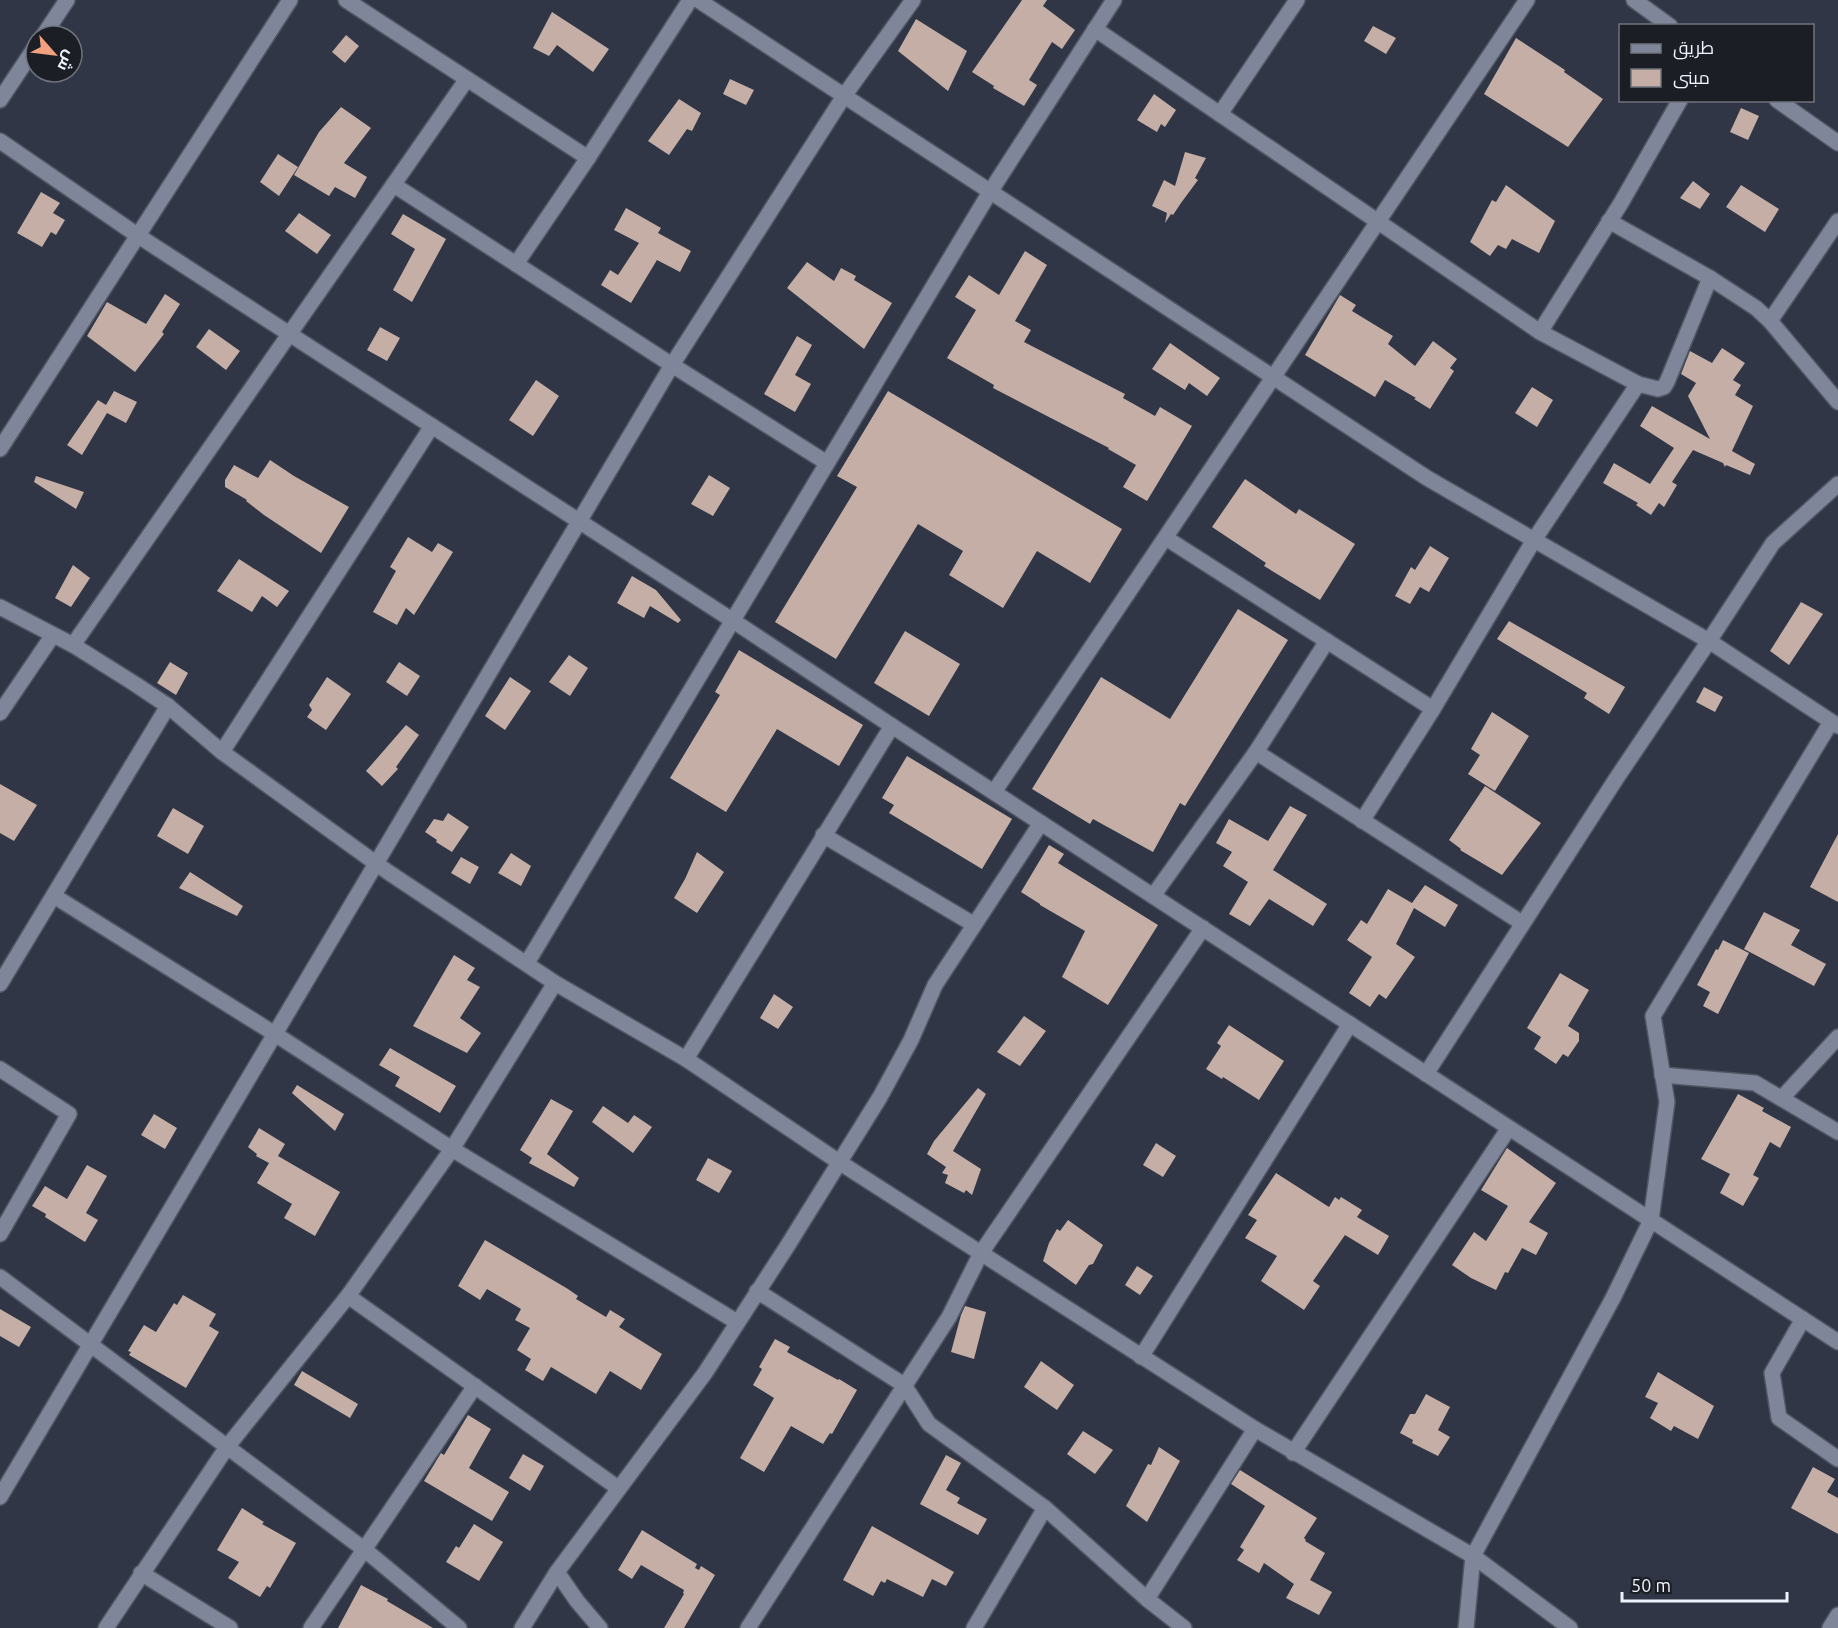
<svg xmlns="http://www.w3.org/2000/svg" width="1838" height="1628" font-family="Ubuntu,Cairo,sans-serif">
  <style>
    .building { fill: #c4aea5 }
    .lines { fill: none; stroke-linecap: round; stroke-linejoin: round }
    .minor-casing { stroke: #505563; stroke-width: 18 }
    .minor { stroke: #7f8699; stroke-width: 15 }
  </style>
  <rect width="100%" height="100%" fill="#303646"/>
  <g class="building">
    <path d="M 1022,0 L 1047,0 L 1043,6 L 1075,30 L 1062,49 L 1052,42 L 1029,80 L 1037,85 L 1024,106 L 993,88 L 994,86 L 972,72 Z"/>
    <path d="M 552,12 L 609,49 L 593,72 L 557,45 L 549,56 L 533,48 Z"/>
    <path d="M 916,19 L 967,51 L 948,91 L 898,51 Z"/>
    <path d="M 1373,26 L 1396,38 L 1386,54 L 1364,41 Z"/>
    <path d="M 346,35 L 359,46 L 345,63 L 332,52 Z"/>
    <path d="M 1516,38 L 1565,70 L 1564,72 L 1603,99 L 1568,147 L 1484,94 Z"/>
    <path d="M 730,79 L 754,90 L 746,105 L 723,94 Z"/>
    <path d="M 1154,94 L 1176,110 L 1165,127 L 1161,124 L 1157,132 L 1137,120 Z"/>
    <path d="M 679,99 L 701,113 L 692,131 L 687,129 L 669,155 L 648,141 Z"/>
    <path d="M 341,107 L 371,128 L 344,163 L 367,177 L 355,198 L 335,187 L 329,196 L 294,175 L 319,132 Z"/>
    <path d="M 1741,108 L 1759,116 L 1748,140 L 1730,132 Z"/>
    <path d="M 1185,152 L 1206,158 L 1195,178 L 1198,180 L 1181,203 L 1173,215 L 1171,214 L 1165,223 L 1167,213 L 1152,206 L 1164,180 L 1175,186 Z"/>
    <path d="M 278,154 L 298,167 L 279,196 L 260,182 Z"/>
    <path d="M 1693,181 L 1710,194 L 1700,209 L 1680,198 Z"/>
    <path d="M 1506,185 L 1555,221 L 1539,253 L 1512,239 L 1506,249 L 1498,245 L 1490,256 L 1470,242 L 1492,200 L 1496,202 Z"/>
    <path d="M 1741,185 L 1779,209 L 1765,232 L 1726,207 Z"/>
    <path d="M 41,192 L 60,203 L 53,213 L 65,220 L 56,235 L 51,232 L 42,247 L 17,233 Z"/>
    <path d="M 626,208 L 661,228 L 658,233 L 691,251 L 680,272 L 657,260 L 631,303 L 601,285 L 610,270 L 618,275 L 639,243 L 614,230 Z"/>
    <path d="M 299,213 L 331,235 L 317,254 L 285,231 Z"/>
    <path d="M 403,214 L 446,239 L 412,302 L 393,290 L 415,249 L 391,234 Z"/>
    <path d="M 1025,251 L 1047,265 L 1015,321 L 1031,330 L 1024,342 L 1125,394 L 1123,398 L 1155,416 L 1160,407 L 1192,426 L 1147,501 L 1123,487 L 1136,465 L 1108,449 L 1109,448 L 993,388 L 994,385 L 947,358 L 976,310 L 955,297 L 969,275 L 999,295 Z"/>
    <path d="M 807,262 L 834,281 L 841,268 L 856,276 L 854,280 L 892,303 L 864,349 L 787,288 Z"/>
    <path d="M 165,294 L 180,304 L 162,332 L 164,334 L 135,372 L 87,336 L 107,302 L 146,324 Z"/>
    <path d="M 1340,295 L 1356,305 L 1352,311 L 1393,336 L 1388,344 L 1415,366 L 1433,341 L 1457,359 L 1450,368 L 1454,371 L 1430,409 L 1414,399 L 1416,398 L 1385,380 L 1375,397 L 1305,355 Z"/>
    <path d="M 380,327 L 400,338 L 387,361 L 367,350 Z"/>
    <path d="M 209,329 L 240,351 L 226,370 L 196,347 Z"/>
    <path d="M 797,336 L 812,345 L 795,375 L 811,384 L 795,412 L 764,394 Z"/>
    <path d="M 1170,343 L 1220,378 L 1207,396 L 1189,383 L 1185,390 L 1152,369 Z"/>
    <path d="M 1722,348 L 1745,363 L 1733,380 L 1741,385 L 1735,395 L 1753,406 L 1732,451 L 1755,464 L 1750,475 L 1726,465 L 1725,467 L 1723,463 L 1693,450 L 1672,482 L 1677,485 L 1664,507 L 1659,503 L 1651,515 L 1636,505 L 1638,503 L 1603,483 L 1614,463 L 1650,484 L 1674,448 L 1640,426 L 1652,406 L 1710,439 L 1688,396 L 1696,383 L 1681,374 L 1690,351 L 1712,363 Z"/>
    <path d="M 536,380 L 559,396 L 533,436 L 509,420 Z"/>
    <path d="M 1532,387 L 1553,400 L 1537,427 L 1515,413 Z"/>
    <path d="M 114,391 L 137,402 L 126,423 L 107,413 L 82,455 L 67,445 L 98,400 L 106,405 Z"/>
    <path d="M 888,391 L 1122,529 L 1090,583 L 1037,551 L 1003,608 L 949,575 L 963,551 L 918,524 L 836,659 L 775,622 L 857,487 L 837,476 Z"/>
    <path d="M 270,460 L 294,476 L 349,507 L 321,553 L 264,515 L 246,501 L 247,500 L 225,487 L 225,480 L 234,465 L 258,478 Z"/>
    <path d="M 709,475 L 730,488 L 713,516 L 691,504 Z"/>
    <path d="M 36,476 L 84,492 L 76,509 L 34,482 Z"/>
    <path d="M 1245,479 L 1296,514 L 1299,509 L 1355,544 L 1320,600 L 1264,566 L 1266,563 L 1212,527 Z"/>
    <path d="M 408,537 L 432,552 L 438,543 L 453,552 L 414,615 L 406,608 L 397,625 L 373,612 L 396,571 L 390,567 Z"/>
    <path d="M 1430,546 L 1449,558 L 1429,592 L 1420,587 L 1410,604 L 1395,596 L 1411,567 L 1415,570 Z"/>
    <path d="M 239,559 L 289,591 L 277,607 L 262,596 L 252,612 L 217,591 Z"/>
    <path d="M 73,565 L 90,578 L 71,607 L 55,598 Z"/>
    <path d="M 632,576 L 656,590 L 681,620 L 678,623 L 650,606 L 644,618 L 617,603 Z"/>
    <path d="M 1801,602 L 1823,614 L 1789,665 L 1770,651 Z"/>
    <path d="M 1238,609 L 1288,640 L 1185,806 L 1180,803 L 1153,852 L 1093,819 L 1090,824 L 1032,789 L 1101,677 L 1170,719 Z"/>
    <path d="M 1509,621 L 1625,687 L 1609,714 L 1584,698 L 1587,693 L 1497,639 Z"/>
    <path d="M 905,631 L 960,664 L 929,716 L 874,683 Z"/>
    <path d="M 739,650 L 863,725 L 839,766 L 777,729 L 726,812 L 670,778 L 720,695 L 715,692 Z"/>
    <path d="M 569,655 L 588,668 L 570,696 L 549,682 Z"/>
    <path d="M 170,662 L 188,673 L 176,695 L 157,683 Z"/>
    <path d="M 399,662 L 420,676 L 407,696 L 386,682 Z"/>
    <path d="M 327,677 L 351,694 L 326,730 L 307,717 L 312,710 L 309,705 Z"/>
    <path d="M 510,677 L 531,691 L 505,730 L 485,716 Z"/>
    <path d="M 1704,687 L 1723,697 L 1715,712 L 1696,702 Z"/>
    <path d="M 1492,712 L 1529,736 L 1495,791 L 1468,774 L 1480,755 L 1471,749 Z"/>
    <path d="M 406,725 L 419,735 L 396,767 L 398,769 L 382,786 L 366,771 Z"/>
    <path d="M 907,756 L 1012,819 L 982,869 L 889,813 L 894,805 L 882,798 Z"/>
    <path d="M 0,784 L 37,805 L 14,841 L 0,833 Z"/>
    <path d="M 1485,786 L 1541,823 L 1502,875 L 1460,850 L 1461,849 L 1449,840 Z"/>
    <path d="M 1290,806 L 1307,815 L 1273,870 L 1327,904 L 1313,926 L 1269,899 L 1250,926 L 1229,914 L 1248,882 L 1223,866 L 1232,852 L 1216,843 L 1229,819 L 1268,841 Z"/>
    <path d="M 173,808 L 204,826 L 188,854 L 157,836 Z"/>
    <path d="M 448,813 L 469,827 L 452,852 L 436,842 L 437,840 L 425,832 L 434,819 L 443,821 Z"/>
    <path d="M 1838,834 L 1838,902 L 1810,887 Z"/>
    <path d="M 1049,845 L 1064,854 L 1058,863 L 1158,925 L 1108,1005 L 1062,977 L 1085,931 L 1040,905 L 1040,904 L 1021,892 Z"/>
    <path d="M 697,852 L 724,872 L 697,913 L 674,898 L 685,879 Z"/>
    <path d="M 511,853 L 531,866 L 521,886 L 498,873 Z"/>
    <path d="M 461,857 L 479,867 L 470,884 L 451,873 Z"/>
    <path d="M 190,872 L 243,906 L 237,916 L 179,888 Z"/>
    <path d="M 1425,885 L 1458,905 L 1445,927 L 1414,908 L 1396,944 L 1415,957 L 1386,999 L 1379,994 L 1370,1007 L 1349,993 L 1372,957 L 1347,940 L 1361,920 L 1367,924 L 1388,889 L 1412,903 Z"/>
    <path d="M 1764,912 L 1800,930 L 1791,945 L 1826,964 L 1814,986 L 1744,949 Z"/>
    <path d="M 1723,940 L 1749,953 L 1718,1014 L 1703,1006 L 1710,992 L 1697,985 L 1716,949 L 1718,950 Z"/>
    <path d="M 454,955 L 475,968 L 467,980 L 480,987 L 460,1018 L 481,1033 L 467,1053 L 413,1026 Z"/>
    <path d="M 1560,973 L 1589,990 L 1568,1026 L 1579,1033 L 1579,1041 L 1568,1057 L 1563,1054 L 1556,1064 L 1534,1049 L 1541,1037 L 1527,1028 Z"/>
    <path d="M 774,994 L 793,1007 L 778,1029 L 760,1018 Z"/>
    <path d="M 1024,1016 L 1046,1031 L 1020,1066 L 997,1052 Z"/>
    <path d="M 1229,1025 L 1284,1061 L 1259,1100 L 1223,1077 L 1222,1079 L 1206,1069 L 1221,1046 L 1217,1043 Z"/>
    <path d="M 390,1048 L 456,1086 L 440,1113 L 395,1086 L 400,1077 L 379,1065 Z"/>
    <path d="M 297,1085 L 344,1114 L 335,1131 L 292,1093 Z"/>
    <path d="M 978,1088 L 986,1094 L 953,1151 L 981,1169 L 972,1195 L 966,1190 L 964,1193 L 945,1183 L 948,1175 L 942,1173 L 946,1167 L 927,1154 L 934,1141 Z"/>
    <path d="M 1738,1094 L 1764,1108 L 1762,1111 L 1791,1127 L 1780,1148 L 1770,1142 L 1753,1175 L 1759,1178 L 1743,1206 L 1720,1193 L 1730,1174 L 1701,1159 Z"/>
    <path d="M 551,1099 L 573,1111 L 547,1154 L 579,1178 L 574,1187 L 529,1163 L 532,1158 L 520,1150 Z"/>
    <path d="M 603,1106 L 628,1123 L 634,1115 L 652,1127 L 633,1153 L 592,1122 Z"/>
    <path d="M 154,1114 L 177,1128 L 165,1149 L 141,1135 Z"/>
    <path d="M 259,1128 L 285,1144 L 278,1156 L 340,1192 L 315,1236 L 284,1218 L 292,1204 L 257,1183 L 269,1163 L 256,1156 L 257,1154 L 248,1147 Z"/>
    <path d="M 1156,1143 L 1176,1156 L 1163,1177 L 1143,1165 Z"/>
    <path d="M 1507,1148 L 1556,1183 L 1529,1222 L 1548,1233 L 1536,1255 L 1522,1248 L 1508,1273 L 1505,1272 L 1496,1290 L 1471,1278 L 1452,1265 L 1474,1232 L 1486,1241 L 1508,1206 L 1481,1190 Z"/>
    <path d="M 708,1158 L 732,1171 L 719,1193 L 696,1180 Z"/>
    <path d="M 87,1165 L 107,1176 L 86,1213 L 98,1220 L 85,1242 L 45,1217 L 46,1214 L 32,1206 L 45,1186 L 67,1199 Z"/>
    <path d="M 1276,1173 L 1329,1207 L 1335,1197 L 1339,1200 L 1341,1197 L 1362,1210 L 1357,1217 L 1389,1236 L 1378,1255 L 1345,1235 L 1313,1281 L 1320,1286 L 1304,1310 L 1261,1281 L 1277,1256 L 1245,1238 L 1257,1220 L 1248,1215 Z"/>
    <path d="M 1068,1220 L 1103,1245 L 1093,1264 L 1089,1265 L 1076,1285 L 1043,1261 L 1049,1243 L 1057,1229 L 1060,1231 Z"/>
    <path d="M 485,1240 L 568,1289 L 578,1296 L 576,1299 L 606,1317 L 610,1310 L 625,1319 L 619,1327 L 662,1354 L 641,1390 L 610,1371 L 596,1394 L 551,1367 L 543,1381 L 525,1370 L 531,1359 L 517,1350 L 530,1328 L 515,1320 L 521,1309 L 487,1289 L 480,1300 L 458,1286 Z"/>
    <path d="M 1137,1266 L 1153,1276 L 1140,1295 L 1125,1285 Z"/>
    <path d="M 183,1295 L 216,1314 L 209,1326 L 219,1332 L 186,1388 L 129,1355 L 131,1352 L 128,1351 L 144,1325 L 156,1332 L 174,1303 L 177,1305 Z"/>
    <path d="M 965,1306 L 986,1312 L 974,1359 L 951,1352 L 961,1315 Z"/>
    <path d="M 0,1309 L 31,1327 L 19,1347 L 0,1336 Z"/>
    <path d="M 775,1339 L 790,1347 L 787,1352 L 838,1380 L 839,1379 L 857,1390 L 832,1434 L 830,1433 L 823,1444 L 791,1426 L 764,1472 L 740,1458 L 774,1398 L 753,1385 L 762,1369 L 759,1367 Z"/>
    <path d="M 1041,1361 L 1074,1385 L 1057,1410 L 1024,1387 Z"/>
    <path d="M 302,1371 L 358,1404 L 350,1418 L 294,1385 Z"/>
    <path d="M 1658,1372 L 1714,1406 L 1698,1439 L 1674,1426 L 1671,1431 L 1650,1418 L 1658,1403 L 1645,1397 Z"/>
    <path d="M 1426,1394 L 1450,1407 L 1438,1430 L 1450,1437 L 1438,1456 L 1412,1443 L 1413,1440 L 1400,1433 L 1410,1414 L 1415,1414 Z"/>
    <path d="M 468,1415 L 491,1429 L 469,1468 L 509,1492 L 492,1521 L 424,1481 L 441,1453 L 444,1455 Z"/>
    <path d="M 1083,1431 L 1113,1450 L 1095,1474 L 1067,1454 Z"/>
    <path d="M 1159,1447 L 1180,1461 L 1147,1522 L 1126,1506 L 1148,1464 L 1151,1465 Z"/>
    <path d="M 523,1454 L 544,1466 L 530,1491 L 509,1478 Z"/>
    <path d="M 946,1455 L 961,1463 L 946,1490 L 960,1498 L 957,1503 L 987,1519 L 978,1535 L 920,1504 Z"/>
    <path d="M 1813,1467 L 1835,1479 L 1827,1492 L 1838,1498 L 1838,1534 L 1791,1508 Z"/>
    <path d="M 1240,1470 L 1317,1518 L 1304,1538 L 1306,1540 L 1305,1541 L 1325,1553 L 1310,1580 L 1332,1592 L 1319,1615 L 1286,1598 L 1294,1584 L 1264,1563 L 1259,1573 L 1237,1560 L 1244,1550 L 1240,1547 L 1265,1506 L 1231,1484 Z"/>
    <path d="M 242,1508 L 264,1522 L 262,1524 L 296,1543 L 270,1588 L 267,1586 L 260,1597 L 228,1578 L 239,1562 L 217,1550 Z"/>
    <path d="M 474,1524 L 503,1542 L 479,1581 L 446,1562 L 456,1546 L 459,1548 Z"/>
    <path d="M 872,1526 L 954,1572 L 946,1586 L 932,1579 L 923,1597 L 887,1579 L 885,1583 L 881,1581 L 873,1596 L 843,1580 Z"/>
    <path d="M 642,1530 L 697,1564 L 695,1568 L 699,1570 L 701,1566 L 715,1575 L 684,1628 L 664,1628 L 684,1594 L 683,1593 L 684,1590 L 641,1565 L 632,1579 L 618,1570 Z"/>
    <path d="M 361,1585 L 388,1599 L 387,1601 L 433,1628 L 338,1628 Z"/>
  </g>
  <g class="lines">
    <defs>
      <g id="minor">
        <path d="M 346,0 L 588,158"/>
        <path d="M 698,0 L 1427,478 L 1709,641 L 1838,726"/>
        <path d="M 1634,0 L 1670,26"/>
        <path d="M 1095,29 L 1540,332 L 1638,384 L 1658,389 L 1664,387 L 1667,382 L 1710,278"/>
        <path d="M 43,36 L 67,0"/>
        <path d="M 0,100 L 36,46"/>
        <path d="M 1777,100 L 1838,143"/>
        <path d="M 1220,114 L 1297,0"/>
        <path d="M 0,141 L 137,235 L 291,335 L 732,620 L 892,726 L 1838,1342"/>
        <path d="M 394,185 L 672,365 L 827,463"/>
        <path d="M 1609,221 L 1710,278 L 1756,308 L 1770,321 L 1838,402"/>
        <path d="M 516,264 L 588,158 L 690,0"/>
        <path d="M 1770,321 L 1838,221"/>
        <path d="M 1540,332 L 1621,203 L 1680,100"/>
        <path d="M 432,426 L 222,752 L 388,872 L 555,983 L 686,1059 L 839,1162 L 1255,1429 L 1473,1556 L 1570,1628"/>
        <path d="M 0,449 L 290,0"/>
        <path d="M 1166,538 L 1433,709"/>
        <path d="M 0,607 L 73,645 L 135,684 L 168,706 L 222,752"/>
        <path d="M 73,645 L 467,79"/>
        <path d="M 0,713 L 53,635"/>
        <path d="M 1256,752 L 1522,923"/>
        <path d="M 994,792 L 1527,0"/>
        <path d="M 1362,821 L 1433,709 L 1534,540 L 1638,384"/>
        <path d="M 823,835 L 973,924"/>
        <path d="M 54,896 L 275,1034 L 452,1149 L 737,1322"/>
        <path d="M 1153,896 L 1256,752 L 1327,641"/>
        <path d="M 527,963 L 990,192 L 1114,0"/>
        <path d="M 0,984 L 168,706"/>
        <path d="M 686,1059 L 892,726"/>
        <path d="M 0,1069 L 69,1114 L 0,1234"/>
        <path d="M 1426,1074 L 1616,779 L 1709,641 L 1773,543 L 1838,484"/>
        <path d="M 1662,1075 L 1755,1083 L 1838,1132"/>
        <path d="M 1782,1098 L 1838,1037"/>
        <path d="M 0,1277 L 365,1550 L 459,1628"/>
        <path d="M 757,1291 L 904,1385 L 929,1424 L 1045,1508 L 1147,1599 L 1184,1628"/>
        <path d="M 348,1296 L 618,1488"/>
        <path d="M 1803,1319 L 1772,1373 L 1779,1418 L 1838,1459"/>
        <path d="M 1141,1357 L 1350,1024"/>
        <path d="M 1293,1453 L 1509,1128"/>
        <path d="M 0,1497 L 672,365 L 844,96 L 913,0"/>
        <path d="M 557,1572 L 577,1601 L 600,1628"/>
        <path d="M 141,1573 L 230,1628"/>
        <path d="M 1147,1599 L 1255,1429"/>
        <path d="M 106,1628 L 227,1447 L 348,1296 L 452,1149 L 555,983"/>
        <path d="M 311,1628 L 475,1386"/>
        <path d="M 522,1628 L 557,1572 L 705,1373 L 788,1245 L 880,1097 L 911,1040 L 935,985 L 1041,823"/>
        <path d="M 748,1628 L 949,1317 L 981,1253 L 1203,928"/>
        <path d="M 974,1628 L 1045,1508"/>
        <path d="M 1466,1628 L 1473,1556 L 1613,1298 L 1651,1220 L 1667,1102 L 1653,1016 L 1831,722"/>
        <path d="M 1830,1628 L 1838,1615"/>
      </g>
    </defs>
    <use href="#minor" class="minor-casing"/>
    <use href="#minor" class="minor"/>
  </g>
  <rect x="1619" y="24" width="195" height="78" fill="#1b1e25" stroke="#70737c" stroke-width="1.5"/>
  <rect x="1631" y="44" width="30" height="9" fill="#7f8699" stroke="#70737c" stroke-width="1.5"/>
  <text x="1673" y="54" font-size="18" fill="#eff3fe">طريق</text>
  <rect x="1631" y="69" width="30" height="18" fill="#c4aea5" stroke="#70737c" stroke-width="1.5"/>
  <text x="1673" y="84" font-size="18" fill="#eff3fe">مبنى</text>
  <g transform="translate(54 54) rotate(118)"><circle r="28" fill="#1b1e25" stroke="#70737c" stroke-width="1.5"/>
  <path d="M0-4.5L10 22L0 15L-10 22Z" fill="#f1a17d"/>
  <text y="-9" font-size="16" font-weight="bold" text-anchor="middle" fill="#eff3fe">ش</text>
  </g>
  <path d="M1622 1592v9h165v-9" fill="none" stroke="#eff3fe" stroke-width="3"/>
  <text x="1631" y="1592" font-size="18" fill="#eff3fe" stroke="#1b1e25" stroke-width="4.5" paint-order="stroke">50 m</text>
</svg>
